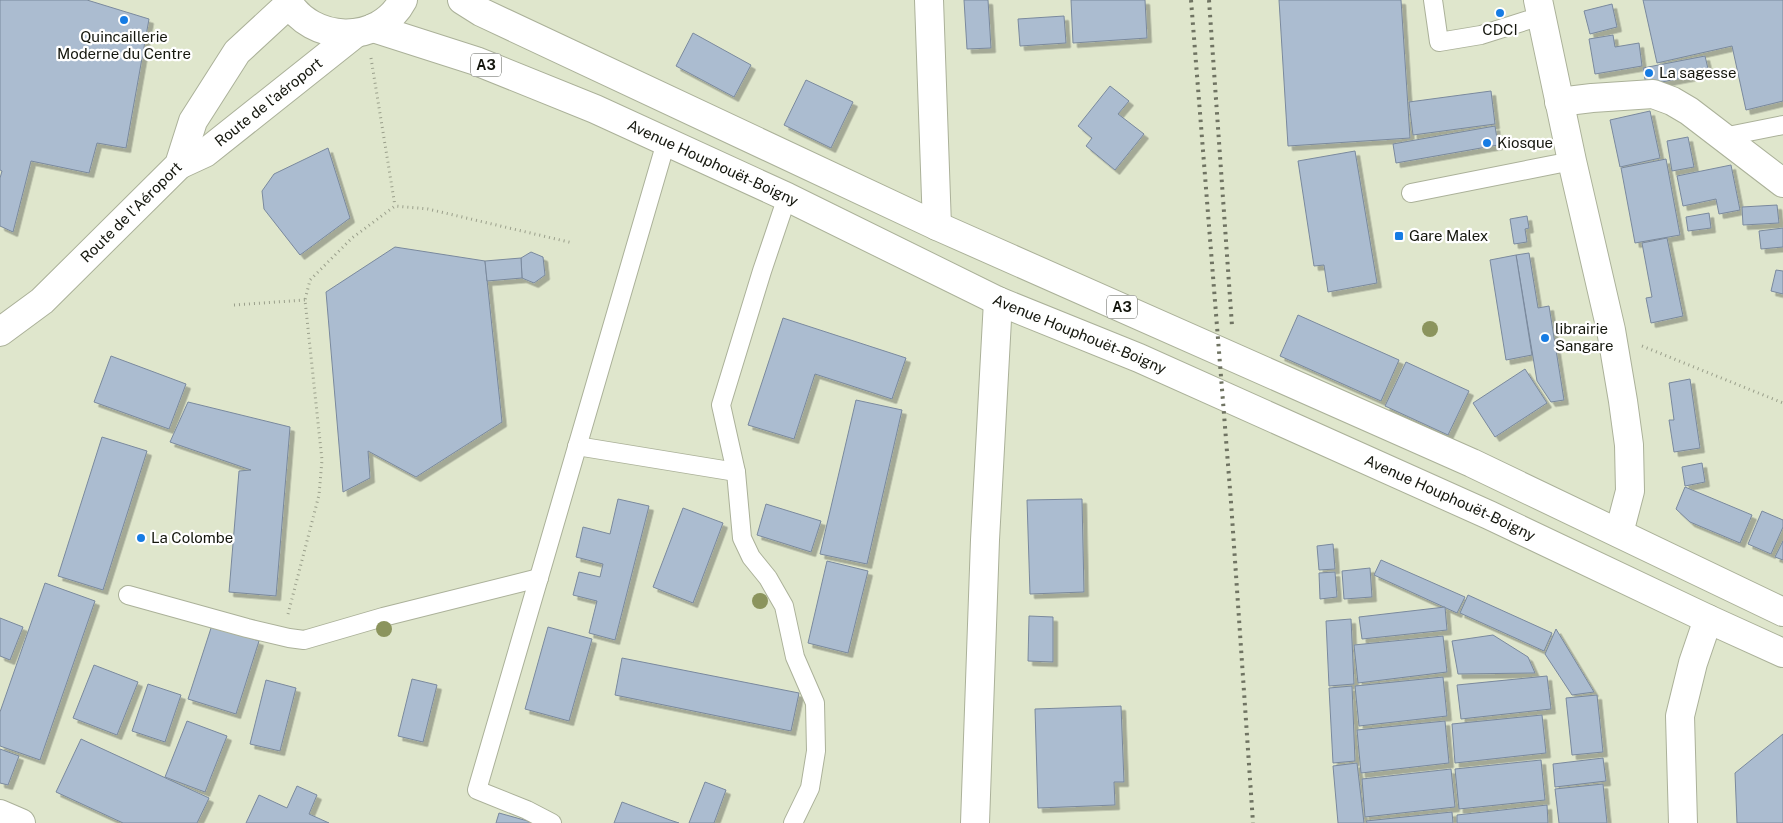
<svg xmlns="http://www.w3.org/2000/svg" width="1783" height="823" font-family="'Public Sans',sans-serif">
  <style>
    .building { fill: #abbcd0; stroke: #7a899d; filter: url(#shadow) }
    .lines { fill: none; stroke-linecap: round; stroke-linejoin: round }
    .lane-casing { stroke: #abb199; stroke-width: 20 }
    .street-casing { stroke: #abb199; stroke-width: 30 }
    .secondary-casing { stroke: #abb199; stroke-width: 30 }
    .highway-casing { stroke: #abb199; stroke-width: 30 }
    .path { stroke: #9a9f8b; stroke-width: 3; stroke-dasharray: 1 4; stroke-linecap: butt }
    .lane { stroke: #fff; stroke-width: 18 }
    .street { stroke: #fff; stroke-width: 28 }
    .secondary { stroke: #fff; stroke-width: 28 }
    .highway { stroke: #fff; stroke-width: 28 }
    .rail { stroke: #6f7362; stroke-width: 4; stroke-dasharray: 2.5 5; stroke-linecap: butt }
    .tree { fill: #8b945d }
    .poi-dot { fill: #167ce4; stroke: #fff; stroke-width: 2 }
    .labels { text-anchor: middle; stroke-width: 4.5; stroke-linejoin: round; paint-order: stroke }
    .shield { fill: #fff; stroke: #5a5c56; stroke-width: 1 }
    .shield-label { font-size: 14px; font-weight: bold; fill: #14160d }
    .poi-label { font-size: 15px; fill: #14160d; stroke: #fff; text-anchor: start }
    .street-label { font-size: 15px; fill: #14160d; stroke: #fff }
  </style>
  <defs>
    <filter id="shadow"><feDropShadow dx="4.5" dy="4.5" stdDeviation="0" flood-color="#0004"/></filter>
  </defs>
  <rect width="100%" height="100%" fill="#dfe6cc"/>
  <g class="building">
    <path d="M 0,0 L 87,0 L 149,19 L 126,148 L 97,143 L 89,173 L 31,161 L 13,232 L 0,226 L 0,178 L 2,171 L 0,170 Z"/>
    <path d="M 964,0 L 988,0 L 991,48 L 967,49 Z"/>
    <path d="M 1071,0 L 1145,0 L 1147,38 L 1073,43 Z"/>
    <path d="M 1279,0 L 1401,0 L 1410,138 L 1288,146 Z"/>
    <path d="M 1643,0 L 1783,0 L 1783,101 L 1746,110 L 1732,46 L 1657,63 Z"/>
    <path d="M 1612,4 L 1617,27 L 1590,34 L 1584,11 Z"/>
    <path d="M 1064,16 L 1066,43 L 1020,46 L 1018,19 Z"/>
    <path d="M 693,33 L 751,65 L 734,97 L 676,66 Z"/>
    <path d="M 1613,35 L 1615,47 L 1639,43 L 1642,66 L 1595,74 L 1589,39 Z"/>
    <path d="M 1705,56 L 1709,73 L 1646,85 L 1643,68 Z"/>
    <path d="M 806,80 L 853,102 L 831,148 L 784,125 Z"/>
    <path d="M 1110,86 L 1129,101 L 1118,114 L 1144,134 L 1115,170 L 1086,146 L 1092,138 L 1078,126 Z"/>
    <path d="M 1491,91 L 1495,124 L 1413,135 L 1409,102 Z"/>
    <path d="M 1650,111 L 1660,158 L 1620,167 L 1610,120 Z"/>
    <path d="M 1495,126 L 1498,145 L 1396,163 L 1393,144 Z"/>
    <path d="M 1688,137 L 1694,167 L 1672,171 L 1667,141 Z"/>
    <path d="M 328,148 L 350,218 L 300,255 L 264,209 L 262,191 L 274,174 Z"/>
    <path d="M 1355,151 L 1377,283 L 1328,292 L 1324,265 L 1314,266 L 1298,161 Z"/>
    <path d="M 1666,159 L 1680,235 L 1635,243 L 1621,168 Z"/>
    <path d="M 1731,165 L 1740,210 L 1719,214 L 1716,199 L 1683,206 L 1677,176 Z"/>
    <path d="M 1777,205 L 1779,223 L 1743,225 L 1742,207 Z"/>
    <path d="M 1709,213 L 1711,228 L 1688,231 L 1686,217 Z"/>
    <path d="M 1527,216 L 1529,228 L 1525,229 L 1527,242 L 1514,244 L 1510,219 Z"/>
    <path d="M 1783,228 L 1783,247 L 1761,249 L 1759,231 Z"/>
    <path d="M 1667,238 L 1683,316 L 1651,323 L 1646,298 L 1652,297 L 1642,243 Z"/>
    <path d="M 395,247 L 485,261 L 502,422 L 416,477 L 368,451 L 370,478 L 343,492 L 326,292 Z"/>
    <path d="M 531,252 L 543,257 L 545,275 L 534,283 L 522,278 L 521,258 Z"/>
    <path d="M 1529,253 L 1538,308 L 1549,306 L 1564,400 L 1551,402 L 1537,381 L 1516,255 Z"/>
    <path d="M 1516,255 L 1532,355 L 1506,360 L 1490,260 Z"/>
    <path d="M 521,258 L 522,278 L 487,281 L 485,261 Z"/>
    <path d="M 1776,270 L 1783,271 L 1783,294 L 1771,291 Z"/>
    <path d="M 1298,315 L 1399,360 L 1381,401 L 1280,356 Z"/>
    <path d="M 783,318 L 906,358 L 892,399 L 815,374 L 794,439 L 748,425 Z"/>
    <path d="M 111,356 L 186,384 L 169,429 L 94,402 Z"/>
    <path d="M 1406,362 L 1469,391 L 1448,435 L 1385,406 Z"/>
    <path d="M 1525,369 L 1547,403 L 1495,437 L 1473,403 Z"/>
    <path d="M 1690,379 L 1700,448 L 1674,452 L 1669,420 L 1674,420 L 1669,383 Z"/>
    <path d="M 856,400 L 902,410 L 867,564 L 820,554 Z"/>
    <path d="M 188,402 L 290,427 L 276,596 L 229,592 L 239,471 L 251,470 L 170,442 Z"/>
    <path d="M 102,437 L 147,451 L 103,590 L 58,576 Z"/>
    <path d="M 1702,463 L 1705,482 L 1685,486 L 1682,467 Z"/>
    <path d="M 1685,487 L 1752,515 L 1740,543 L 1690,522 L 1676,509 Z"/>
    <path d="M 618,499 L 649,506 L 615,640 L 589,633 L 597,601 L 573,595 L 579,572 L 600,577 L 603,564 L 576,557 L 583,527 L 610,534 Z"/>
    <path d="M 1082,499 L 1084,592 L 1030,594 L 1027,500 Z"/>
    <path d="M 766,504 L 821,521 L 811,552 L 757,535 Z"/>
    <path d="M 683,508 L 723,523 L 693,603 L 653,587 Z"/>
    <path d="M 1762,511 L 1783,520 L 1783,527 L 1771,554 L 1748,544 Z"/>
    <path d="M 1783,541 L 1783,560 L 1775,557 Z"/>
    <path d="M 1333,544 L 1335,569 L 1319,570 L 1317,546 Z"/>
    <path d="M 1381,560 L 1465,597 L 1457,613 L 1374,575 Z"/>
    <path d="M 827,561 L 868,571 L 848,653 L 808,643 Z"/>
    <path d="M 1370,568 L 1372,597 L 1344,599 L 1342,571 Z"/>
    <path d="M 1335,572 L 1337,597 L 1320,599 L 1319,573 Z"/>
    <path d="M 45,583 L 95,601 L 40,760 L 0,746 L 0,712 Z"/>
    <path d="M 1468,595 L 1552,633 L 1544,651 L 1460,613 Z"/>
    <path d="M 1445,607 L 1447,630 L 1362,639 L 1359,617 Z"/>
    <path d="M 1029,616 L 1053,617 L 1053,662 L 1028,661 Z"/>
    <path d="M 0,618 L 23,627 L 10,660 L 0,656 Z"/>
    <path d="M 1351,619 L 1354,684 L 1329,686 L 1326,621 Z"/>
    <path d="M 212,625 L 259,641 L 236,714 L 188,699 Z"/>
    <path d="M 548,627 L 592,639 L 569,721 L 525,709 Z"/>
    <path d="M 1556,629 L 1594,692 L 1572,695 L 1545,654 Z"/>
    <path d="M 1493,635 L 1528,657 L 1535,673 L 1458,674 L 1452,641 Z"/>
    <path d="M 1443,636 L 1447,672 L 1358,683 L 1354,645 Z"/>
    <path d="M 622,658 L 799,693 L 791,731 L 615,695 Z"/>
    <path d="M 94,665 L 138,682 L 117,735 L 73,718 Z"/>
    <path d="M 1547,676 L 1551,709 L 1461,719 L 1457,685 Z"/>
    <path d="M 1443,677 L 1447,716 L 1359,726 L 1355,686 Z"/>
    <path d="M 412,679 L 437,685 L 423,742 L 398,736 Z"/>
    <path d="M 266,680 L 296,688 L 280,751 L 250,744 Z"/>
    <path d="M 148,684 L 181,695 L 165,742 L 132,731 Z"/>
    <path d="M 1352,686 L 1355,761 L 1333,763 L 1329,688 Z"/>
    <path d="M 1597,695 L 1603,752 L 1572,755 L 1566,698 Z"/>
    <path d="M 1121,706 L 1124,782 L 1114,782 L 1115,805 L 1038,808 L 1035,709 Z"/>
    <path d="M 1542,715 L 1546,753 L 1455,763 L 1452,724 Z"/>
    <path d="M 187,721 L 227,736 L 205,792 L 165,777 Z"/>
    <path d="M 1445,721 L 1449,763 L 1361,773 L 1357,730 Z"/>
    <path d="M 1783,734 L 1783,823 L 1737,823 L 1735,773 Z"/>
    <path d="M 81,739 L 209,798 L 197,823 L 123,823 L 56,792 Z"/>
    <path d="M 0,749 L 19,756 L 8,785 L 0,783 Z"/>
    <path d="M 1603,758 L 1606,781 L 1555,787 L 1553,764 Z"/>
    <path d="M 1541,760 L 1545,800 L 1459,809 L 1455,769 Z"/>
    <path d="M 1357,763 L 1364,823 L 1338,823 L 1333,766 Z"/>
    <path d="M 1451,769 L 1455,807 L 1365,817 L 1362,779 Z"/>
    <path d="M 705,782 L 726,790 L 714,823 L 689,823 Z"/>
    <path d="M 1603,784 L 1607,823 L 1559,823 L 1555,789 Z"/>
    <path d="M 297,786 L 317,795 L 309,814 L 329,823 L 246,823 L 259,795 L 287,808 Z"/>
    <path d="M 622,802 L 670,820 L 679,823 L 614,823 Z"/>
    <path d="M 1547,805 L 1548,823 L 1457,823 L 1457,815 Z"/>
    <path d="M 1452,812 L 1453,823 L 1367,823 L 1366,821 Z"/>
    <path d="M 499,813 L 535,823 L 496,823 Z"/>
  </g>
  <g class="lines">
    <defs>
      <g id="lane">
        <path d="M 1433,0 L 1439,42 L 1481,35 L 1541,16"/>
        <path d="M 1723,137 L 1783,125"/>
        <path d="M 1411,193 L 1572,161"/>
        <path d="M 787,197 L 762,271 L 721,405 L 736,472 L 742,538 L 751,557 L 768,578 L 784,606 L 795,657 L 815,703 L 816,751 L 810,788 L 793,823"/>
        <path d="M 577,446 L 736,472"/>
        <path d="M 128,595 L 247,628 L 289,638 L 304,640 L 383,617 L 539,578"/>
        <path d="M 552,823 L 527,810 L 477,790 L 666,142"/>
      </g>
      <g id="street">
        <path d="M 929,0 L 937,226"/>
        <path d="M 1559,102 L 1592,98 L 1653,94 L 1672,101 L 1689,111 L 1783,183"/>
        <path d="M 0,814 L 21,823"/>
        <path d="M 975,823 L 985,540 L 998,301"/>
      </g>
      <g id="secondary">
        <path d="M 1538,0 L 1572,161 L 1611,330 L 1623,401 L 1629,445 L 1630,491 L 1619,533"/>
        <path id="s1" d="M 179,165 L 205,153 L 356,33"/>
        <path id="s2" d="M 0,332 L 42,301 L 179,165 L 193,121 L 237,52 L 289,4"/>
        <path d="M 1683,823 L 1680,716 L 1693,663 L 1708,619"/>
      </g>
      <g id="highway">
        <path d="M 287,0 C 311,43 379,46 403,0"/>
        <path d="M 462,0 L 481,12 L 937,226 L 1472,463 L 1783,612"/>
        <path id="s3" d="M 373,28 L 476,61 L 595,109 L 787,197 L 998,301 L 1139,358 L 1489,515 L 1708,619 L 1783,653"/>
      </g>
    </defs>
    <use href="#lane" class="lane-casing"/>
    <use href="#street" class="street-casing"/>
    <use href="#secondary" class="secondary-casing"/>
    <use href="#highway" class="highway-casing"/>
    <g class="path">
      <path d="M 371,58 L 395,206"/>
      <path d="M 234,305 L 305,300"/>
      <path d="M 1642,346 L 1783,403"/>
      <path d="M 288,614 L 319,495 L 322,460 L 305,300 L 310,280 L 352,238 L 395,206 L 428,209 L 573,243"/>
    </g>
    <use href="#lane" class="lane"/>
    <use href="#street" class="street"/>
    <use href="#secondary" class="secondary"/>
    <use href="#highway" class="highway"/>
    <g class="rail">
      <path d="M 1191,0 L 1231,502 L 1253,823"/>
      <path d="M 1209,0 L 1232,326"/>
    </g>
  </g>
  <g class="tree">
    <circle cx="1430" cy="329" r="8"/>
    <circle cx="760" cy="601" r="8"/>
    <circle cx="384" cy="629" r="8"/>
  </g>
  <g class="poi-dot">
    <circle cx="1500" cy="13" r="5"/>
    <circle cx="124" cy="20" r="5"/>
    <circle cx="1649" cy="73" r="5"/>
    <circle cx="1487" cy="143" r="5"/>
    <rect x="1394" y="231" width="10" height="10" rx="2.5"/>
    <circle cx="1545" cy="338" r="5"/>
    <circle cx="141" cy="538" r="5"/>
  </g>
  <g class="labels">
    <g class="shield">
      <rect x="471" y="53.5" width="30" height="23" rx="4"/>
      <rect x="1107" y="295.5" width="30" height="23" rx="4"/>
    </g>
    <g class="shield-label">
      <text x="486" y="70">A3</text>
      <text x="1122" y="312">A3</text>
    </g>
    <g class="poi-label">
      <text x="1500" y="35" text-anchor="middle">CDCI</text>
      <text x="124" y="42" text-anchor="middle">Quincaillerie<tspan x="124" dy="17">Moderne du Centre</tspan></text>
      <text x="1659" y="78">La sagesse</text>
      <text x="1497" y="148">Kiosque</text>
      <text x="1409" y="241">Gare Malex</text>
      <text x="1555" y="334">librairie<tspan x="1555" dy="17">Sangare</tspan></text>
      <text x="151" y="543">La Colombe</text>
    </g>
    <g class="street-label">
      <text dy="5" stroke="none"><textPath href="#s1" startOffset="110">Route de l'aéroport</textPath></text>
      <text dy="5" stroke="none"><textPath href="#s3" startOffset="366">Avenue Houphouët-Boigny</textPath></text>
      <text dy="5" stroke="none"><textPath href="#s2" startOffset="178">Route de l'Aéroport</textPath></text>
      <text dy="5" stroke="none"><textPath href="#s3" startOffset="771">Avenue Houphouët-Boigny</textPath></text>
      <text dy="5" stroke="none"><textPath href="#s3" startOffset="1176">Avenue Houphouët-Boigny</textPath></text>
    </g>
  </g>
</svg>
